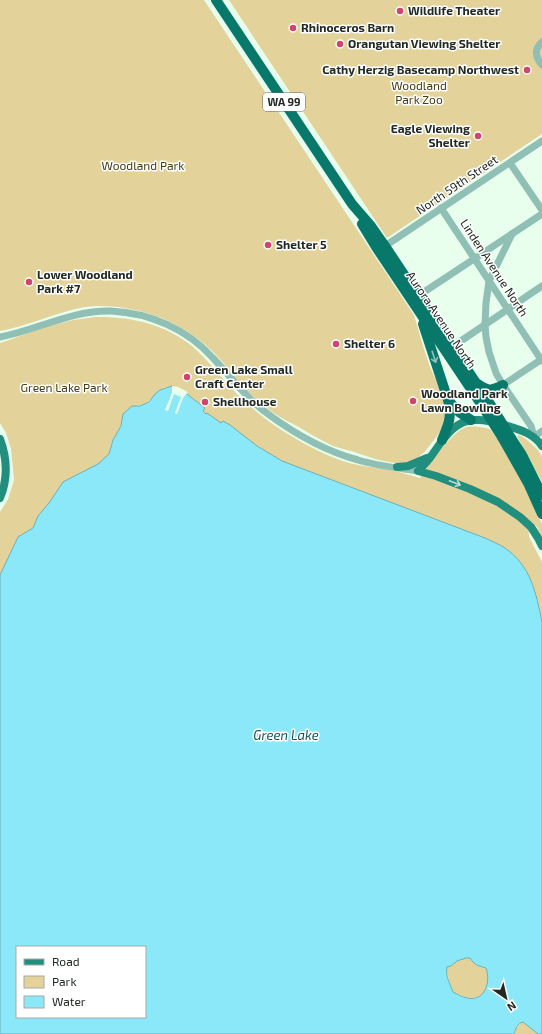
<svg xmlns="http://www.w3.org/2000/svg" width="542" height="1034" font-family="'Exo 2',sans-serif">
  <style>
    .green { fill: #e3d39a }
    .water { fill: #8be8f8; stroke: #6bafb8; fill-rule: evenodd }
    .pier { fill: #e7ffec }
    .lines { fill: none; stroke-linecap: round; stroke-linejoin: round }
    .minor { stroke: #90bfb5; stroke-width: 7 }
    .major { stroke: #218e7e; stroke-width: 8 }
    .highway { stroke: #08786a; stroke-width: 10 }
    .highway-bridge { stroke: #08786a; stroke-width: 10 }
    .oneway { stroke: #90c2bc }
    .oneway2 { stroke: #bcddd8 }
    .poi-dot { fill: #d3446d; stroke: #fff; stroke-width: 1.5 }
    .labels { text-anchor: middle; stroke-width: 3; stroke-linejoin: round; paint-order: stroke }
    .shield { fill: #fff; stroke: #646964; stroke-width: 1 }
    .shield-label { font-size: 11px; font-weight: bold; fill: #212922 }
    .poi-label { font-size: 12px; font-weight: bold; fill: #212922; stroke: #fff; text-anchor: start }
    .park-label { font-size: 12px; fill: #463c15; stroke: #fff }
    .street-label { font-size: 12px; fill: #212922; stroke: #fff }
    .water-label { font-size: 13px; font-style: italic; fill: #195059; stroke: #fff }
  </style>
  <rect width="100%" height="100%" fill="#e7ffec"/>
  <g class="green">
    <path d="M 0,0 L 204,0 L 414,315 C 419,331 423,348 429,364 C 434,379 446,394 446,411 C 446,427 436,437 427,449 C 421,457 410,463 400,463 C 383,463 367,456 351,451 C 343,449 334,447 327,443 C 317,438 307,432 297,426 C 288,422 280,417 272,412 C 263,405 253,397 245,389 C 236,380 228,368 219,358 C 201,338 176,322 150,314 C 130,308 107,304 85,307 C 56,312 29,326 0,331 Z"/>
    <path d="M 229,0 L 542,0 L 542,134 L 387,238 Z"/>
    <path d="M 95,317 C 129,316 165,324 192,346 C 208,360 221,377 236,393 C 250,407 266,420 283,431 C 301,442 320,453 340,460 C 356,466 374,467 390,470 C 400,472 410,475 420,478 C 429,465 450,434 464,428 C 471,425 485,427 491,430 L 504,448 L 524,486 L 542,524 L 542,537 L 537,527 L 528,519 L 529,537 L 542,562 L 542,622 C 536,593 531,566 505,548 C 499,544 491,541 485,538 L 282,461 L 221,424 L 207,413 L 206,414 L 203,411 L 205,408 L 187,394 L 172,386 C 169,387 165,387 162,389 C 149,397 151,406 132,406 L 113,440 L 109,454 L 98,464 L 63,482 L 49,503 L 38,516 L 33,528 L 18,537 L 0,575 L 0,512 L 8,499 L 14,480 L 11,449 L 6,433 L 0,423 L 0,343 L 46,327 L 73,320 Z"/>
    <path d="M 519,435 C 526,438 539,449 542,457 C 542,462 542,475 542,482 L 517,436 Z"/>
    <path d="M 466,958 L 470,958 C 476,967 478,965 486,968 C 494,989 479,1006 458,994 C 456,993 455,994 453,991 C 450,987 449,981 448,976 C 447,972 446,971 447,967 L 451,966 L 457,961 Z"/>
    <path d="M 521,1022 C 528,1023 533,1030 538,1034 L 515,1034 L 516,1029 Z"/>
  </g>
  <path class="water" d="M 172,386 L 187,394 L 205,408 L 203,411 L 206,414 L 207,413 L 221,423 L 223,421 L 230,425 L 257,446 L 282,461 L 485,538 C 491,541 499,544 505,548 C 531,566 536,593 542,622 L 542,1034 L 538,1034 L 523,1022 C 517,1023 516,1029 514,1034 L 0,1034 L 0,575 L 18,537 L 33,528 L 38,516 L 49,503 L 63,482 L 98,464 L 109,454 L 113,440 L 121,426 L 123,414 L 132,406 L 140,406 L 149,402 L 155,394 L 160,390 ZM 17,947 L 145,947 L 145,1017 L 17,1017 ZM 466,958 L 470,958 C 476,967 478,965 486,968 C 491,982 485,1002 467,998 C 462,997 457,994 453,992 C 450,984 445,975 447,967 L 451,966 L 457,961 Z"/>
  <path class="pier" d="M 172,386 L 178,387 L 188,392 L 183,398 L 177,414 L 175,413 L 181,397 L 174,394 L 168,411 L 165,410 L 172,393 Z"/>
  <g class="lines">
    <g class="minor">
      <path d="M 542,42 C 534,49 535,57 542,65"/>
      <path d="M 510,163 L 542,210"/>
      <path d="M 441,208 L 542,361"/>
      <path d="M 512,234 L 489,281 L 486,303 L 485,324 L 486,337 L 489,352 L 496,373 L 503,385 L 531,426 L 534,437 L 542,431"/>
      <path d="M 385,246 L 542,141"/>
      <path d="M 418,296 L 542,214"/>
      <path d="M 0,337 C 38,330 71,310 111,311 C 150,313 187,329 213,358 C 231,377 246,398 268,414 C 295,434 325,451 358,460 C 378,466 398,468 418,471"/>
      <path d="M 452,347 L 542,286"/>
      <path d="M 503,385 L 542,359"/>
    </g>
    <g class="major">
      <path d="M 0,439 C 7,458 8,479 0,498"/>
      <path d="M 542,446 C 534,434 521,430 508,426 C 498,423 486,419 475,420 C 454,420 443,440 432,455 C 428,461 423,466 418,471 L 436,476 L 470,489 L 498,502 L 520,517 L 531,527 L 538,538 L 542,546"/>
      <path d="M 397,467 L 408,466 L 427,458"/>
    </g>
    <g class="highway">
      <path d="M 216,0 L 352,204 L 371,226 L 385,246 L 494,410"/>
      <path d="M 362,224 L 376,247 L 483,407"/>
      <path d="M 423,324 L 448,400 C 452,418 449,423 442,440"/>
      <path d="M 478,384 C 488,391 492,391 503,385"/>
      <path d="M 449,401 L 459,412 L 471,420"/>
      <path d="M 502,437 L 528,483 L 542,514"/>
      <path d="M 511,438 L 522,455 L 542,495"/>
    </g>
    <g class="highway-bridge">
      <path d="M 483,407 L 502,437"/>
      <path d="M 494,410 L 511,438"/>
    </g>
  </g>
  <defs><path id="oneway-shaft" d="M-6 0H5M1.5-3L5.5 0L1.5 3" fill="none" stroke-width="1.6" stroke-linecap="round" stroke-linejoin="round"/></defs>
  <use class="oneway" href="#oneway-shaft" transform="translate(434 357) rotate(72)"/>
  <use class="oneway2" href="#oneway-shaft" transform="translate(455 483) rotate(21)"/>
  <g class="poi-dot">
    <circle cx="400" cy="11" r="4"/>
    <circle cx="293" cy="28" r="4"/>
    <circle cx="340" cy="44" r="4"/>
    <circle cx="527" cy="70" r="4"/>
    <circle cx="478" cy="136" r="4"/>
    <circle cx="268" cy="245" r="4"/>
    <circle cx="29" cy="282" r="4"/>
    <circle cx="336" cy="344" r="4"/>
    <circle cx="187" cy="377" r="4"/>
    <circle cx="413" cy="401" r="4"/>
    <circle cx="205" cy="402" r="4"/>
  </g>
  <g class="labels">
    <rect class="shield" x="263" y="93" width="42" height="18" rx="3"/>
    <g class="shield-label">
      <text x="284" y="106">WA 99</text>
    </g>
    <g class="poi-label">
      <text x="408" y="15">Wildlife Theater</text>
      <text x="301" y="32">Rhinoceros Barn</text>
      <text x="348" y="48">Orangutan Viewing Shelter</text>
      <text x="519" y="74" text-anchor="end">Cathy Herzig Basecamp Northwest</text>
      <text x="470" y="133" text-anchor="end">Eagle Viewing<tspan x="470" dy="14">Shelter</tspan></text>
      <text x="276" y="249">Shelter 5</text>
      <text x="37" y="279">Lower Woodland<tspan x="37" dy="14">Park #7</tspan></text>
      <text x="344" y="348">Shelter 6</text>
      <text x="195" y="374">Green Lake Small<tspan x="195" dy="14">Craft Center</tspan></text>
      <text x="421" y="398">Woodland Park<tspan x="421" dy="14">Lawn Bowling</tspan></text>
      <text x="213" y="406">Shellhouse</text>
    </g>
    <g class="park-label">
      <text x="419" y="90">Woodland<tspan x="419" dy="14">Park Zoo</tspan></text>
      <text x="143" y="170">Woodland Park</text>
      <text x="64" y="392">Green Lake Park</text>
    </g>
    <g class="street-label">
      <text transform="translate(457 185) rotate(-34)" y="4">North 59th Street</text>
      <text transform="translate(494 268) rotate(57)" y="4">Linden Avenue North</text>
      <text transform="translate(441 320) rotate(56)" y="4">Aurora Avenue North</text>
    </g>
    <g class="water-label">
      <text x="286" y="740">Green Lake</text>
    </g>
  </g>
  <rect x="16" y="946" width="130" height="72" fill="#ffffff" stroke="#a6a9a7"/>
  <rect x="24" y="959" width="20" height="6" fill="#218e7e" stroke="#a6a9a7"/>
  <text x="52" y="966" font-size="12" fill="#212922">Road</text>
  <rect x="24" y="976" width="20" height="12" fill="#e3d39a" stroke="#a6a9a7"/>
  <text x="52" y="986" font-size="12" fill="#212922">Park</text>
  <rect x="24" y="996" width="20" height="12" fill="#8be8f8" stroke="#a6a9a7"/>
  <text x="52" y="1006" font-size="12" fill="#212922">Water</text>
  <g transform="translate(506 998) rotate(146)" stroke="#ffffff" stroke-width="3" paint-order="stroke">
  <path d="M0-3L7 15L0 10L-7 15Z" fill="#212922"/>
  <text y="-6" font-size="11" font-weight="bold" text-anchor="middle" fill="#212922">N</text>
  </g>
</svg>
